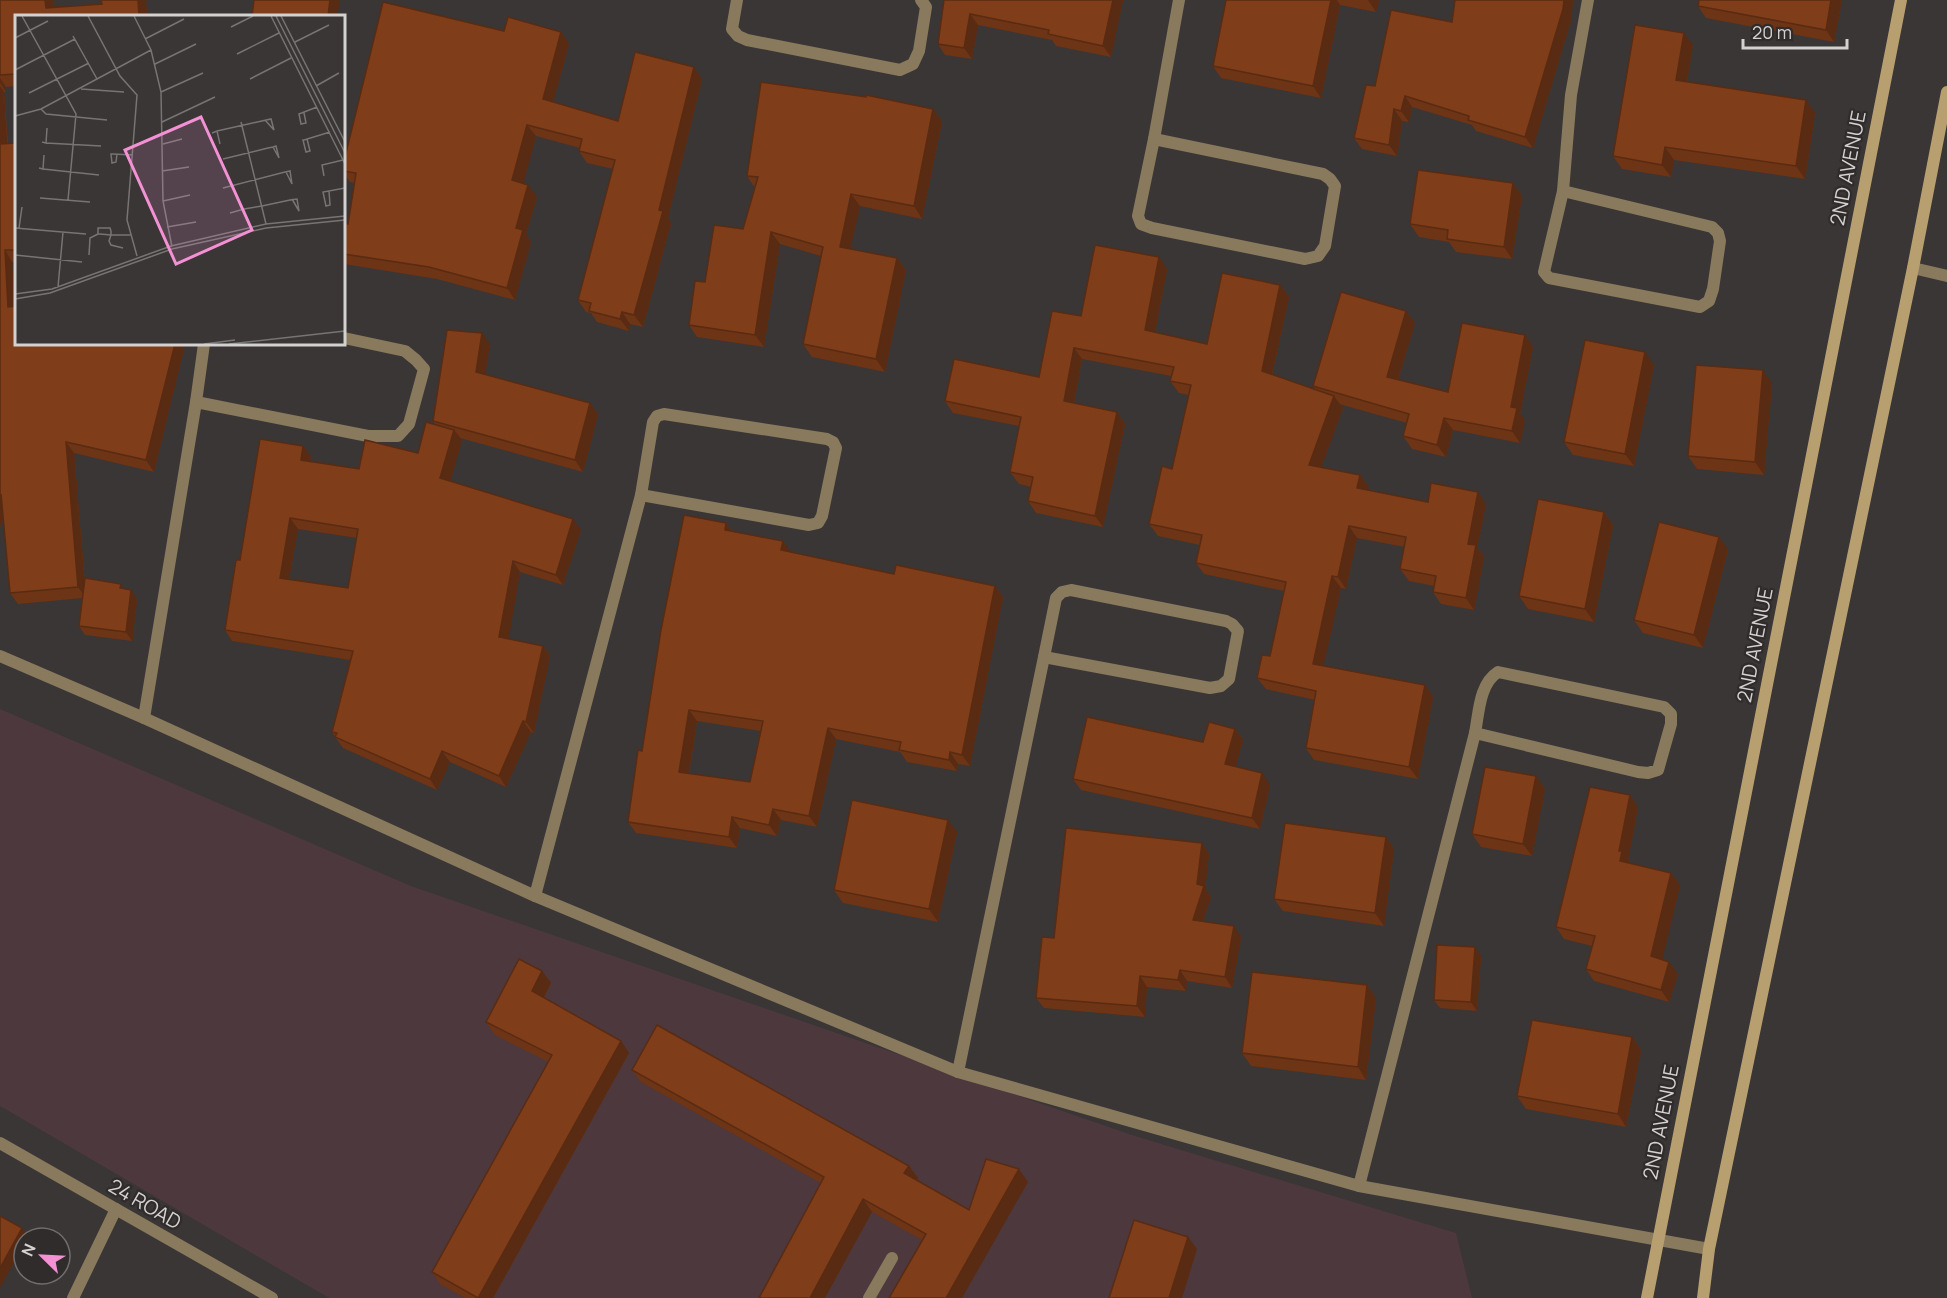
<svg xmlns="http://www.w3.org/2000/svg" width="1947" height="1298" font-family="Manrope,sans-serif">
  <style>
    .education { fill: #4d383d }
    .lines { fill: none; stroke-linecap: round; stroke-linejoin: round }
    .lane { stroke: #897a5d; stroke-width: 12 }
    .street { stroke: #897a5d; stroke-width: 12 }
    .secondary { stroke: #b79f70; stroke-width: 12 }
    .wall { fill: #6d3416; fill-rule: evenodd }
    .shaded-wall { fill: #592b12 }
    .building { fill: #7f3d1a; stroke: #592b12; stroke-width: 1.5; fill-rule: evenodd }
    .labels { text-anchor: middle; stroke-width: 4.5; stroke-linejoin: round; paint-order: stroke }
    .street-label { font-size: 20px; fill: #d4d2d1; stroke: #2f2c2b }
    .inset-road { fill: none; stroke: #777473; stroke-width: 1.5 }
    .view { fill: #f491d4; fill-opacity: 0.15; stroke: #f491d4; stroke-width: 3 }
    .inset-edge { fill: none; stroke: #d4d2d1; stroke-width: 3 }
  </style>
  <rect width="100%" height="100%" fill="#393635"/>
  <path class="education" d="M 0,709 L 411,886 L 1135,1136 L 1456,1233 L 1472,1298 L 329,1298 L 0,1106 Z"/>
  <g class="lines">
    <g class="lane">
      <path d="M 1913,268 L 1947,276"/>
      <path d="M 869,1298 L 892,1258"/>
    </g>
    <g class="street">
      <path d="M 737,0 L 732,29 L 738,36 L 747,40 L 900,70 L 913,64 L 919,51 L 926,7 L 921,0"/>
      <path d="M 1154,139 L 1323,174 L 1330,179 L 1335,186 L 1325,246 L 1318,256 L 1305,259 L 1152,228 L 1141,224 L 1138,216 Z"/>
      <path d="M 1154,139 L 1179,0"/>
      <path d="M 1563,191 L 1712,227 L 1718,233 L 1720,241 L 1713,289 L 1709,301 L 1700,307 L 1549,278 L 1544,272 Z"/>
      <path d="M 1563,191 L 1571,95 L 1588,0"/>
      <path d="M 204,344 L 196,402 L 368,436 L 398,436 L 409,424 L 424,369 L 416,360 L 405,351 L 344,338"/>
      <path d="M 664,414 L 827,439 L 833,442 L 836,448 L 822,516 L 818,523 L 809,525 L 641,495 L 653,422 L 657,416 Z"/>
      <path d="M 1071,590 L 1226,621 L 1232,624 L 1238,631 L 1229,679 L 1221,686 L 1210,688 L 1044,657 L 1056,598 L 1062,592 Z"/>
      <path d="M 0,656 L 144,718 L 535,896 L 958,1072 L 1359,1186 L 1709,1249"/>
      <path d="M 1498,672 L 1664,707 L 1671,714 L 1671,724 L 1658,770 L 1648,773 L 1638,772 L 1475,733 C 1479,713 1479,684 1498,672 Z"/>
      <path d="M 144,718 L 196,402"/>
      <path d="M 535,896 L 641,495"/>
      <path d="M 958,1072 L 1044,657"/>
      <path d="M 0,1143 L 272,1298"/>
      <path d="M 1359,1186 L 1475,733"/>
      <path d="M 73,1298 L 116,1209"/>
    </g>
    <g class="secondary">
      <path d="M 1647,1298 L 1901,0"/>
      <path d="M 1703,1298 L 1709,1249 L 1913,268 L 1947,92"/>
    </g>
  </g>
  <g class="wall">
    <path d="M 0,0 L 53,7 L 102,4 L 101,0 L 146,0 L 147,16 L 16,16 L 16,86 L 6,87 L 6,92 L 4,92 L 8,144 L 16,143 L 16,262 L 12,262 L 16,344 L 185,344 L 154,472 L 74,453 L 85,583 L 125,589 L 137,599 L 132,641 L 85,635 L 79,626 L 83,598 L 18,604 L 10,593 L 4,519 L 0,527 Z"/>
    <path d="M 944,0 L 1123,0 L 1111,57 L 1056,46 L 1052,40 L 978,25 L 972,59 L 945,55 L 938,44 Z"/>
    <path d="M 1226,0 L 1379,0 L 1376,12 L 1340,5 L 1321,98 L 1221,78 L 1213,66 Z"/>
    <path d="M 1455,0 L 1573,0 L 1571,20 L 1533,148 L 1476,131 L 1472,125 L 1412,107 L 1409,122 L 1402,121 L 1397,156 L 1362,149 L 1354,138 L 1375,86 L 1452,22 Z"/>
    <path d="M 1842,0 L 1834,42 L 1706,18 L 1698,6 Z"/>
    <path d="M 561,32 L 569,44 L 553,102 L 618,121 L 702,79 L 668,218 L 671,223 L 643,327 L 630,324 L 629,331 L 597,322 L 591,313 L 586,312 L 578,300 L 613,169 L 587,163 L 579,151 L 580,148 L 536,136 L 523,183 L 537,197 L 526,234 L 531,242 L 515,300 L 437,279 L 344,264 L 344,223 L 348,224 L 355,183 L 350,182 L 344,174 L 344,161 Z"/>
    <path d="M 1693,45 L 1687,82 L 1815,113 L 1805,179 L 1674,160 L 1671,177 L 1622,169 L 1613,156 Z"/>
    <path d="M 866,97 L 933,109 L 942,121 L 922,219 L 860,206 L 850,249 L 897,258 L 906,270 L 885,372 L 812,357 L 803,344 L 821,256 L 780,244 L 764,347 L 697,337 L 689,325 L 705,282 L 743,229 L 755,188 L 747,176 Z"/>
    <path d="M 1513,183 L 1522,196 L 1512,259 L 1456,252 L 1449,242 L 1419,237 L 1410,224 Z"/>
    <path d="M 1159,257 L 1167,269 L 1155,332 L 1207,344 L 1280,285 L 1289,297 L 1272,375 L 1315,390 L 1313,386 L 1415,323 L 1398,380 L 1448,392 L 1525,335 L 1533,347 L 1520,414 L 1525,421 L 1520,443 L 1453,430 L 1446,457 L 1412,449 L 1403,436 L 1407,423 L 1339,404 L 1343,408 L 1321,467 L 1360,475 L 1369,487 L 1368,490 L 1428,502 L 1486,504 L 1477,548 L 1484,557 L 1474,610 L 1441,604 L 1433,592 L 1434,586 L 1409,581 L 1400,569 L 1405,547 L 1357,538 L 1346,589 L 1341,588 L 1323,666 L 1425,685 L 1433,697 L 1418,779 L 1314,760 L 1306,748 L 1315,700 L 1266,689 L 1257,678 L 1270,656 L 1284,591 L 1204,574 L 1196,563 L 1200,545 L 1158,536 L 1149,524 L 1172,469 L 1189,395 L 1179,393 L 1170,381 L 1171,376 L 1082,359 L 1074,403 L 1117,412 L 1125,424 L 1103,527 L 1036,513 L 1028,501 L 1031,487 L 1019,484 L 1010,472 L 1019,426 L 953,413 L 945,401 L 1039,377 L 1081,316 Z"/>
    <path d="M 490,344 L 485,374 L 598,414 L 583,472 L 460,438 L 462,440 L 450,481 L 581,530 L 563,585 L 520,572 L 508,639 L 543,646 L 550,656 L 534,733 L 531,732 L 506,787 L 450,762 L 437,790 L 343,748 L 335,737 L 332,732 L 350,660 L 232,641 L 225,630 L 240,560 L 303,446 L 311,457 L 310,461 L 359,469 L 418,453 L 435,424 L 433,421 ZM 298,529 L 357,538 L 348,588 L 289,579 Z"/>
    <path d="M 1654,365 L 1634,466 L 1573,455 L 1564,442 Z"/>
    <path d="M 1772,383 L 1764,475 L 1697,469 L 1688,456 Z"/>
    <path d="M 1604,512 L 1613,525 L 1594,622 L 1528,609 L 1519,596 Z"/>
    <path d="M 726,523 L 733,532 L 790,552 L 894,574 L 995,586 L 1003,597 L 970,766 L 958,764 L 957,771 L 907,762 L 900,752 L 836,739 L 817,827 L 781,820 L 777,836 L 740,828 L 737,848 L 636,833 L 628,822 L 642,751 ZM 697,721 L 760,731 L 750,782 L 689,773 Z"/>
    <path d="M 1728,549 L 1703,648 L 1643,633 L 1634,620 Z"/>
    <path d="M 1235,729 L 1243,740 L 1235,767 L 1270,785 L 1260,829 L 1081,790 L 1073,779 L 1203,742 Z"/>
    <path d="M 1536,776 L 1545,789 L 1532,856 L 1481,847 L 1472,834 Z"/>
    <path d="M 1638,807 L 1628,860 L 1631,864 L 1671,873 L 1680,885 L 1662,959 L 1678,974 L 1669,1002 L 1594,981 L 1586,969 L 1592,946 L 1564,939 L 1556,927 Z"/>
    <path d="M 957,832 L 938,922 L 843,903 L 834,890 Z"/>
    <path d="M 1386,837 L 1394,849 L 1384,926 L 1283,911 L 1274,899 Z"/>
    <path d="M 1202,843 L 1209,854 L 1205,888 L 1211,897 L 1203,921 L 1241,937 L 1232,988 L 1187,981 L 1186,991 L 1147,987 L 1145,1017 L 1044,1008 L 1036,998 L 1054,938 Z"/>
    <path d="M 1481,956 L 1477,1011 L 1440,1008 L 1434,1000 Z"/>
    <path d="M 542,971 L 551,983 L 544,997 L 621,1041 L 629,1053 L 493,1298 L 465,1298 L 440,1284 L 432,1272 L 549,1062 L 495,1035 L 486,1022 Z"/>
    <path d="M 1367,985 L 1376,998 L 1366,1080 L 1251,1066 L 1242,1053 Z"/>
    <path d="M 1632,1037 L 1641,1050 L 1626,1127 L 1526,1109 L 1517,1096 Z"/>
    <path d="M 632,1070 L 909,1166 L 918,1178 L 916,1180 L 969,1210 L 1028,1182 L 922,1240 L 641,1082 Z"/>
  </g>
  <g class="shaded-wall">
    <path d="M 45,0 L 53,0 L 53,16 L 46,8 Z"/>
    <path d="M 138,0 L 146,0 L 147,16 L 139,16 Z"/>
    <path d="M 330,0 L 340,0 L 337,16 L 328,16 Z"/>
    <path d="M 1113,0 L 1123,0 L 1111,57 L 1103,46 Z"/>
    <path d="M 1331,0 L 1337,0 L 1340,5 L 1321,98 L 1313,86 Z"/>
    <path d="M 1368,0 L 1379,0 L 1376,12 Z"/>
    <path d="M 1564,0 L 1573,0 L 1571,20 L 1533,148 L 1525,137 Z"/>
    <path d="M 1831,0 L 1842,0 L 1834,42 L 1826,30 Z"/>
    <path d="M 970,14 L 978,25 L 972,59 L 964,48 Z"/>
    <path d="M 561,32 L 569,44 L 551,110 L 543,99 Z"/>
    <path d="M 1684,33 L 1693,45 L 1685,93 L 1676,80 Z"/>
    <path d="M 694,67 L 702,79 L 668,218 L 671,223 L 643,327 L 634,315 L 659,210 Z"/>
    <path d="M 0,78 L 6,87 L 6,92 L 0,83 Z"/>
    <path d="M 0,86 L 4,92 L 8,155 L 0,144 Z"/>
    <path d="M 1405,96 L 1412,107 L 1409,122 L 1401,111 Z"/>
    <path d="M 1806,100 L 1815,113 L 1805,179 L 1796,166 Z"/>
    <path d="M 933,109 L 942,121 L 922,219 L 914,206 Z"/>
    <path d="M 1394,109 L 1402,121 L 1397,156 L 1389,145 Z"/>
    <path d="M 527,125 L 536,136 L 521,192 L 512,180 Z"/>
    <path d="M 1665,147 L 1674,160 L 1671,177 L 1662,165 Z"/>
    <path d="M 1513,183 L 1522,196 L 1512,259 L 1504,247 Z"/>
    <path d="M 528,185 L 537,197 L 526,234 L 531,242 L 515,300 L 507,288 L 516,228 Z"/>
    <path d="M 851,194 L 860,206 L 848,259 L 840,247 Z"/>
    <path d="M 771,232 L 780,244 L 764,347 L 755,335 Z"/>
    <path d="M 5,250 L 12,262 L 16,318 L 8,307 Z"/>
    <path d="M 1159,257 L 1167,269 L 1153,342 L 1145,330 Z"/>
    <path d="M 897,258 L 906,270 L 885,372 L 876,359 Z"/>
    <path d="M 1280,285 L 1289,297 L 1270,383 L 1262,371 Z"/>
    <path d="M 1406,311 L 1415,323 L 1395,389 L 1387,377 Z"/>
    <path d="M 622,312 L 630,324 L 629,331 L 620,319 Z"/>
    <path d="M 482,333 L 490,344 L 484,383 L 476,372 Z"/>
    <path d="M 1525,335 L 1533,347 L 1520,414 L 1525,421 L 1520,443 L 1512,431 L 1511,407 Z"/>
    <path d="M 175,344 L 185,344 L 154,472 L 146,460 Z"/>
    <path d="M 1074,348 L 1082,359 L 1072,413 L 1064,401 Z"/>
    <path d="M 1645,352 L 1654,365 L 1634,466 L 1625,454 Z"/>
    <path d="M 1763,370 L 1772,383 L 1764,475 L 1755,462 Z"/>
    <path d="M 1334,396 L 1343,408 L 1318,476 L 1309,465 Z"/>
    <path d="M 590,403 L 598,414 L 583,472 L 575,460 Z"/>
    <path d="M 1117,412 L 1125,424 L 1103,527 L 1095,516 Z"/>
    <path d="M 1444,418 L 1453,430 L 1446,457 L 1437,445 Z"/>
    <path d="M 454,430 L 462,440 L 448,489 L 440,478 Z"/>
    <path d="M 66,442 L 74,453 L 86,598 L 78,587 Z"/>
    <path d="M 303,446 L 311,457 L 309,471 L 301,460 Z"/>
    <path d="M 1360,475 L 1369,487 L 1366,500 L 1357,488 Z"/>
    <path d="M 1478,492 L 1486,504 L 1477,548 L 1484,557 L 1474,610 L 1466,598 L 1468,544 Z"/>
    <path d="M 1,494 L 9,505 L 0,527 L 0,497 Z"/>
    <path d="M 1604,512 L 1613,525 L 1594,622 L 1585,609 Z"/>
    <path d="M 290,518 L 298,529 L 287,589 L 280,578 Z"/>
    <path d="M 573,519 L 581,530 L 563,585 L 556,575 Z"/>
    <path d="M 726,523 L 734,534 L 725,530 Z"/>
    <path d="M 1349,526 L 1357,538 L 1346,589 L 1338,577 Z"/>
    <path d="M 1719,537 L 1728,549 L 1703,648 L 1694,635 Z"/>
    <path d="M 783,541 L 791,552 L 781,550 Z"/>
    <path d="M 513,561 L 520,572 L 507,648 L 499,637 Z"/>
    <path d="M 1332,576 L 1341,588 L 1321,676 L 1313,664 Z"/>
    <path d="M 995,586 L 1003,597 L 970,766 L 962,755 Z"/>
    <path d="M 131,590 L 137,599 L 132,641 L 126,632 Z"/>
    <path d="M 543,646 L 550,656 L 534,733 L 526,722 Z"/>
    <path d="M 1425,685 L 1433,697 L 1418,779 L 1409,767 Z"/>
    <path d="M 689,710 L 697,721 L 687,783 L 679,772 Z"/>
    <path d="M 523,721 L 531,732 L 506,787 L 499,776 Z"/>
    <path d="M 828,728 L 836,739 L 817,827 L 809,816 Z"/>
    <path d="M 1235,729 L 1243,740 L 1233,776 L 1225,764 Z"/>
    <path d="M 442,751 L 450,762 L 437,790 L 430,779 Z"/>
    <path d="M 950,752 L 958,764 L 957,771 L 949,760 Z"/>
    <path d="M 1262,773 L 1270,785 L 1260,829 L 1252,818 Z"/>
    <path d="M 1536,776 L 1545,789 L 1532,856 L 1523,844 Z"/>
    <path d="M 1630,795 L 1638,807 L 1628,860 L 1631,864 L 1620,861 L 1619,851 Z"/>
    <path d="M 773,809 L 781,820 L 777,836 L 769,825 Z"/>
    <path d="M 732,817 L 740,828 L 737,848 L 729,837 Z"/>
    <path d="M 948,820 L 957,832 L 938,922 L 929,909 Z"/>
    <path d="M 1386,837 L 1394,849 L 1384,926 L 1375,913 Z"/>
    <path d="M 1202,843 L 1209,854 L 1205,888 L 1211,897 L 1200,930 L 1193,920 Z"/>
    <path d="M 1671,873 L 1680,885 L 1660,969 L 1651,956 Z"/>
    <path d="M 1234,926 L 1241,937 L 1232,988 L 1225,977 Z"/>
    <path d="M 1475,947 L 1481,956 L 1477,1011 L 1471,1002 Z"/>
    <path d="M 1669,962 L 1678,974 L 1669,1002 L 1661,990 Z"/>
    <path d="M 1180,970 L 1187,981 L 1186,991 L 1178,980 Z"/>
    <path d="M 542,971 L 551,983 L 541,1003 L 532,991 Z"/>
    <path d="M 1140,976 L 1147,987 L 1145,1017 L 1137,1006 Z"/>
    <path d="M 1367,985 L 1376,998 L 1366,1080 L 1358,1067 Z"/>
    <path d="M 1632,1037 L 1641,1050 L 1626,1127 L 1618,1114 Z"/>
    <path d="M 621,1041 L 629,1053 L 493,1298 L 478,1298 Z"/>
    <path d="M 909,1166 L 918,1178 L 913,1186 L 904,1173 Z"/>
    <path d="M 1019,1169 L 1028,1182 L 962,1298 L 946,1298 Z"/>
    <path d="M 863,1199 L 872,1212 L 825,1298 L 810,1298 Z"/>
    <path d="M 22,1228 L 28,1237 L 27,1238 L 24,1238 L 24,1244 L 0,1288 L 0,1268 Z"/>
    <path d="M 1188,1237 L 1197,1249 L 1182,1298 L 1169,1298 Z"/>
  </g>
  <g class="building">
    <path d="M 0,0 L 45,0 L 46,8 L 102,4 L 101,0 L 138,0 L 139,16 L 16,16 L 16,74 L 0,75 Z"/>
    <path d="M 254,0 L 330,0 L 328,16 L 252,16 Z"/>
    <path d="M 944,0 L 1113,0 L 1103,46 L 1048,34 L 1049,30 L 970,14 L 964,48 L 938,44 Z"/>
    <path d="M 1226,0 L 1331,0 L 1313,86 L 1213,66 Z"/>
    <path d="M 1455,0 L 1564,0 L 1563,9 L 1525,137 L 1468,120 L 1469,116 L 1405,96 L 1401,111 L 1394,109 L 1389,145 L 1354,138 L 1366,85 L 1375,86 L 1391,10 L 1452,22 Z"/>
    <path d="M 1699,0 L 1831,0 L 1826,30 L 1698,6 Z"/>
    <path d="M 383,2 L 504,31 L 508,17 L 561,32 L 543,99 L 618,121 L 635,52 L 694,67 L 659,210 L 663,211 L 634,315 L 622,312 L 620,319 L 589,311 L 591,303 L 578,300 L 615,160 L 579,151 L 582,139 L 527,125 L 512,180 L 528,185 L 516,228 L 523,230 L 507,288 L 429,267 L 344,254 L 344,223 L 348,224 L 356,173 L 344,171 L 344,161 Z"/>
    <path d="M 1635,25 L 1684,33 L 1676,80 L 1806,100 L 1796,166 L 1665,147 L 1662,165 L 1613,156 Z"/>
    <path d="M 761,82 L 866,97 L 866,95 L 933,109 L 914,206 L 851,194 L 840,247 L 897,258 L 876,359 L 803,344 L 823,247 L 771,232 L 755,335 L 689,325 L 695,281 L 705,282 L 714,225 L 743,229 L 758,177 L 747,176 Z"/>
    <path d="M 0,138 L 0,144 L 16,143 L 16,250 L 5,250 L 8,307 L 16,306 L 16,344 L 175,344 L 146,460 L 66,442 L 78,587 L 10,593 L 1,494 L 0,497 Z"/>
    <path d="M 1418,170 L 1513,183 L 1504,247 L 1447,239 L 1448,230 L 1410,224 Z"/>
    <path d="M 1095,245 L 1159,257 L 1145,330 L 1207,344 L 1222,273 L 1280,285 L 1262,371 L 1334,396 L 1309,465 L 1360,475 L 1357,488 L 1428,502 L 1431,483 L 1478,492 L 1468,544 L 1476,545 L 1466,598 L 1433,592 L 1436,576 L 1400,569 L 1406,537 L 1349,526 L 1338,577 L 1332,576 L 1313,664 L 1425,685 L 1409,767 L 1306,748 L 1316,691 L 1257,678 L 1262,655 L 1270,656 L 1286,582 L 1196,563 L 1202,535 L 1149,524 L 1162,466 L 1172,469 L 1191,385 L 1170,381 L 1174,367 L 1074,348 L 1064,401 L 1117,412 L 1095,516 L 1028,501 L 1033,477 L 1010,472 L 1021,417 L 945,401 L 954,359 L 1039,377 L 1052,311 L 1081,316 Z"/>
    <path d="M 1341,292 L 1406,311 L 1387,377 L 1448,392 L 1462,323 L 1525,335 L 1511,407 L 1517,408 L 1512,431 L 1444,418 L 1437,445 L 1403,436 L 1409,414 L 1313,386 Z"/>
    <path d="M 447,330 L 482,333 L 476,372 L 590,403 L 575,460 L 433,421 Z"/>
    <path d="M 1585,340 L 1645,352 L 1625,454 L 1564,442 Z"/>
    <path d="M 1696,365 L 1763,370 L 1755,462 L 1688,456 Z"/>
    <path d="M 426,422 L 454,430 L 440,478 L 573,519 L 556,575 L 513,561 L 499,637 L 543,646 L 526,722 L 523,721 L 499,776 L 442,751 L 430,779 L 335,737 L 337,733 L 332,732 L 353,651 L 225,630 L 236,560 L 240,560 L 260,439 L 303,446 L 301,460 L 359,469 L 365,440 L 418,453 ZM 290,518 L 358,529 L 348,588 L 280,578 Z"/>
    <path d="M 1538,499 L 1604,512 L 1585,609 L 1519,596 Z"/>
    <path d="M 684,515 L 726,523 L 725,530 L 783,541 L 781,550 L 894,574 L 896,565 L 995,586 L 962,755 L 950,752 L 949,760 L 899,750 L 901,742 L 828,728 L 809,816 L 773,809 L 769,825 L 732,817 L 729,837 L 628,822 L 638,750 L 642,751 L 661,630 ZM 689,710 L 763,721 L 750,782 L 679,772 Z"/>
    <path d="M 1659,522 L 1719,537 L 1694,635 L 1634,620 Z"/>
    <path d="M 85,578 L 121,584 L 120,588 L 131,590 L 126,632 L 79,626 Z"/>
    <path d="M 1087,717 L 1203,742 L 1209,722 L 1235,729 L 1225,764 L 1262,773 L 1252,818 L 1073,779 Z"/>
    <path d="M 1485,767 L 1536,776 L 1523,844 L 1472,834 Z"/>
    <path d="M 1590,787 L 1630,795 L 1619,851 L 1622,851 L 1620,861 L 1671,873 L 1651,956 L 1669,962 L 1661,990 L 1586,969 L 1595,936 L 1556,927 Z"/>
    <path d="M 852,800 L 948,820 L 929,909 L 834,890 Z"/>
    <path d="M 1285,823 L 1386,837 L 1375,913 L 1274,899 Z"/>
    <path d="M 1066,828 L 1202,843 L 1197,884 L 1204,886 L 1193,920 L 1234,926 L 1225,977 L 1180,970 L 1178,980 L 1140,976 L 1137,1006 L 1036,998 L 1042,937 L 1054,938 Z"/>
    <path d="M 1437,945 L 1475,947 L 1471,1002 L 1434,1000 Z"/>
    <path d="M 519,959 L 542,971 L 532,991 L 621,1041 L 478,1298 L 432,1272 L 552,1055 L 486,1022 Z"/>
    <path d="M 1252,972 L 1367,985 L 1358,1067 L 1242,1053 Z"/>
    <path d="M 1532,1020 L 1632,1037 L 1618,1114 L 1517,1096 Z"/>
    <path d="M 657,1025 L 909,1166 L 904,1173 L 969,1210 L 986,1159 L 1019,1169 L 946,1298 L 889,1298 L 926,1234 L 863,1199 L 810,1298 L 759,1298 L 824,1177 L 632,1070 Z"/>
    <path d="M 0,1216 L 22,1228 L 0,1268 Z"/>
    <path d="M 1134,1220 L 1188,1237 L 1169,1298 L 1109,1298 Z"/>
  </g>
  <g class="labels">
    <g class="street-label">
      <text transform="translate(1848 168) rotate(-79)" y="7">2ND AVENUE</text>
      <text transform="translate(1755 645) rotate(-79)" y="7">2ND AVENUE</text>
      <text transform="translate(1661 1122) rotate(-79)" y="7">2ND AVENUE</text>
      <text transform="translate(145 1204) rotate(30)" y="7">24 ROAD</text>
    </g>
  </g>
  <g transform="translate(15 15)">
    <rect width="330" height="330" fill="#393635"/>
    <path class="inset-road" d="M 7,1 L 61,99 L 53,185M 73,1 L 105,61 L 122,80 L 112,205 L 122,241M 119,1 L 136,35 L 146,77 L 148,186 L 157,232M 256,1 L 330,149M 261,1 L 330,138M 266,1 L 330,127M 216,12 L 238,1M 58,21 L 82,64M 0,23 L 33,6M 130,24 L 169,4M 280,27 L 314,10M 222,39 L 264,18M 140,49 L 181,29M 0,55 L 60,24M 235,64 L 276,43M 301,71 L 324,58M 66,74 L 109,77M 146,77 L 188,58M 14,78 L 74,48M 26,94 L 31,99 L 92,105M 289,98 L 291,108 L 286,109 L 284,99 L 302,92M 0,101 L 26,94 L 136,35M 147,107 L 200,82M 226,107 L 251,209M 202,116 L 256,104 L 259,115 L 250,105M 197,118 L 202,116 L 205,129M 292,124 L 295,136 L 291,137 L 288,125 L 289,125 L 315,117M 27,127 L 31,128 L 32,113M 31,128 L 86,131M 148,129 L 167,124M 102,139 L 101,147 L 97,148 L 96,139 L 98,139 L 118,140M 208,144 L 253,133 L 258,132 L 261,131 L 264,143 L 258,132M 24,153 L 28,154 L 29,140M 28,154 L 84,160M 147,156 L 174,152M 309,161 L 307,150 L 328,145M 208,173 L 270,157 L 275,156 L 277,169 L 271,157M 314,176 L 315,190 L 311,191 L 308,177 L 330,173M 25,183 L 75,187M 148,186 L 175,180M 215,198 L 229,194 L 247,191 L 275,185 L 282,184 L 284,196 L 277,184M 152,212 L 181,207M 0,213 L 71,219M 4,213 L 7,192M 108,233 L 96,230 L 94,226 L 96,220 L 96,216 L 95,213 L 83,213 L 83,219 L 85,219 L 96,220 L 116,220M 0,240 L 67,247M 74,240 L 75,223 L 83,219M 43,272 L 48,217M 0,279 L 37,274 L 156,231 L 251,209 L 330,201M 0,284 L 35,278 L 157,234 L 251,213 L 330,205M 189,329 L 220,325M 214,329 L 330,316"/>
    <path class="view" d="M 186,102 L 237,215 L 161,249 L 110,135 Z"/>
    <rect width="330" height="330" class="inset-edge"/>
  </g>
  <g transform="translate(42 1256) rotate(294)"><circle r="28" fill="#2f2c2b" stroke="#716e6d" stroke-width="1.5"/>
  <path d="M0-4.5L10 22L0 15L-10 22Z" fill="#f491d4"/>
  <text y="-9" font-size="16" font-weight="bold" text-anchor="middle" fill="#d4d2d1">N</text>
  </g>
  <path d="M1743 39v9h104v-9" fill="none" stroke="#d4d2d1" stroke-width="3"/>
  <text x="1752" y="39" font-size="18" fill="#d4d2d1" stroke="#2f2c2b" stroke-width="4.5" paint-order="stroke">20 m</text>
</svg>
